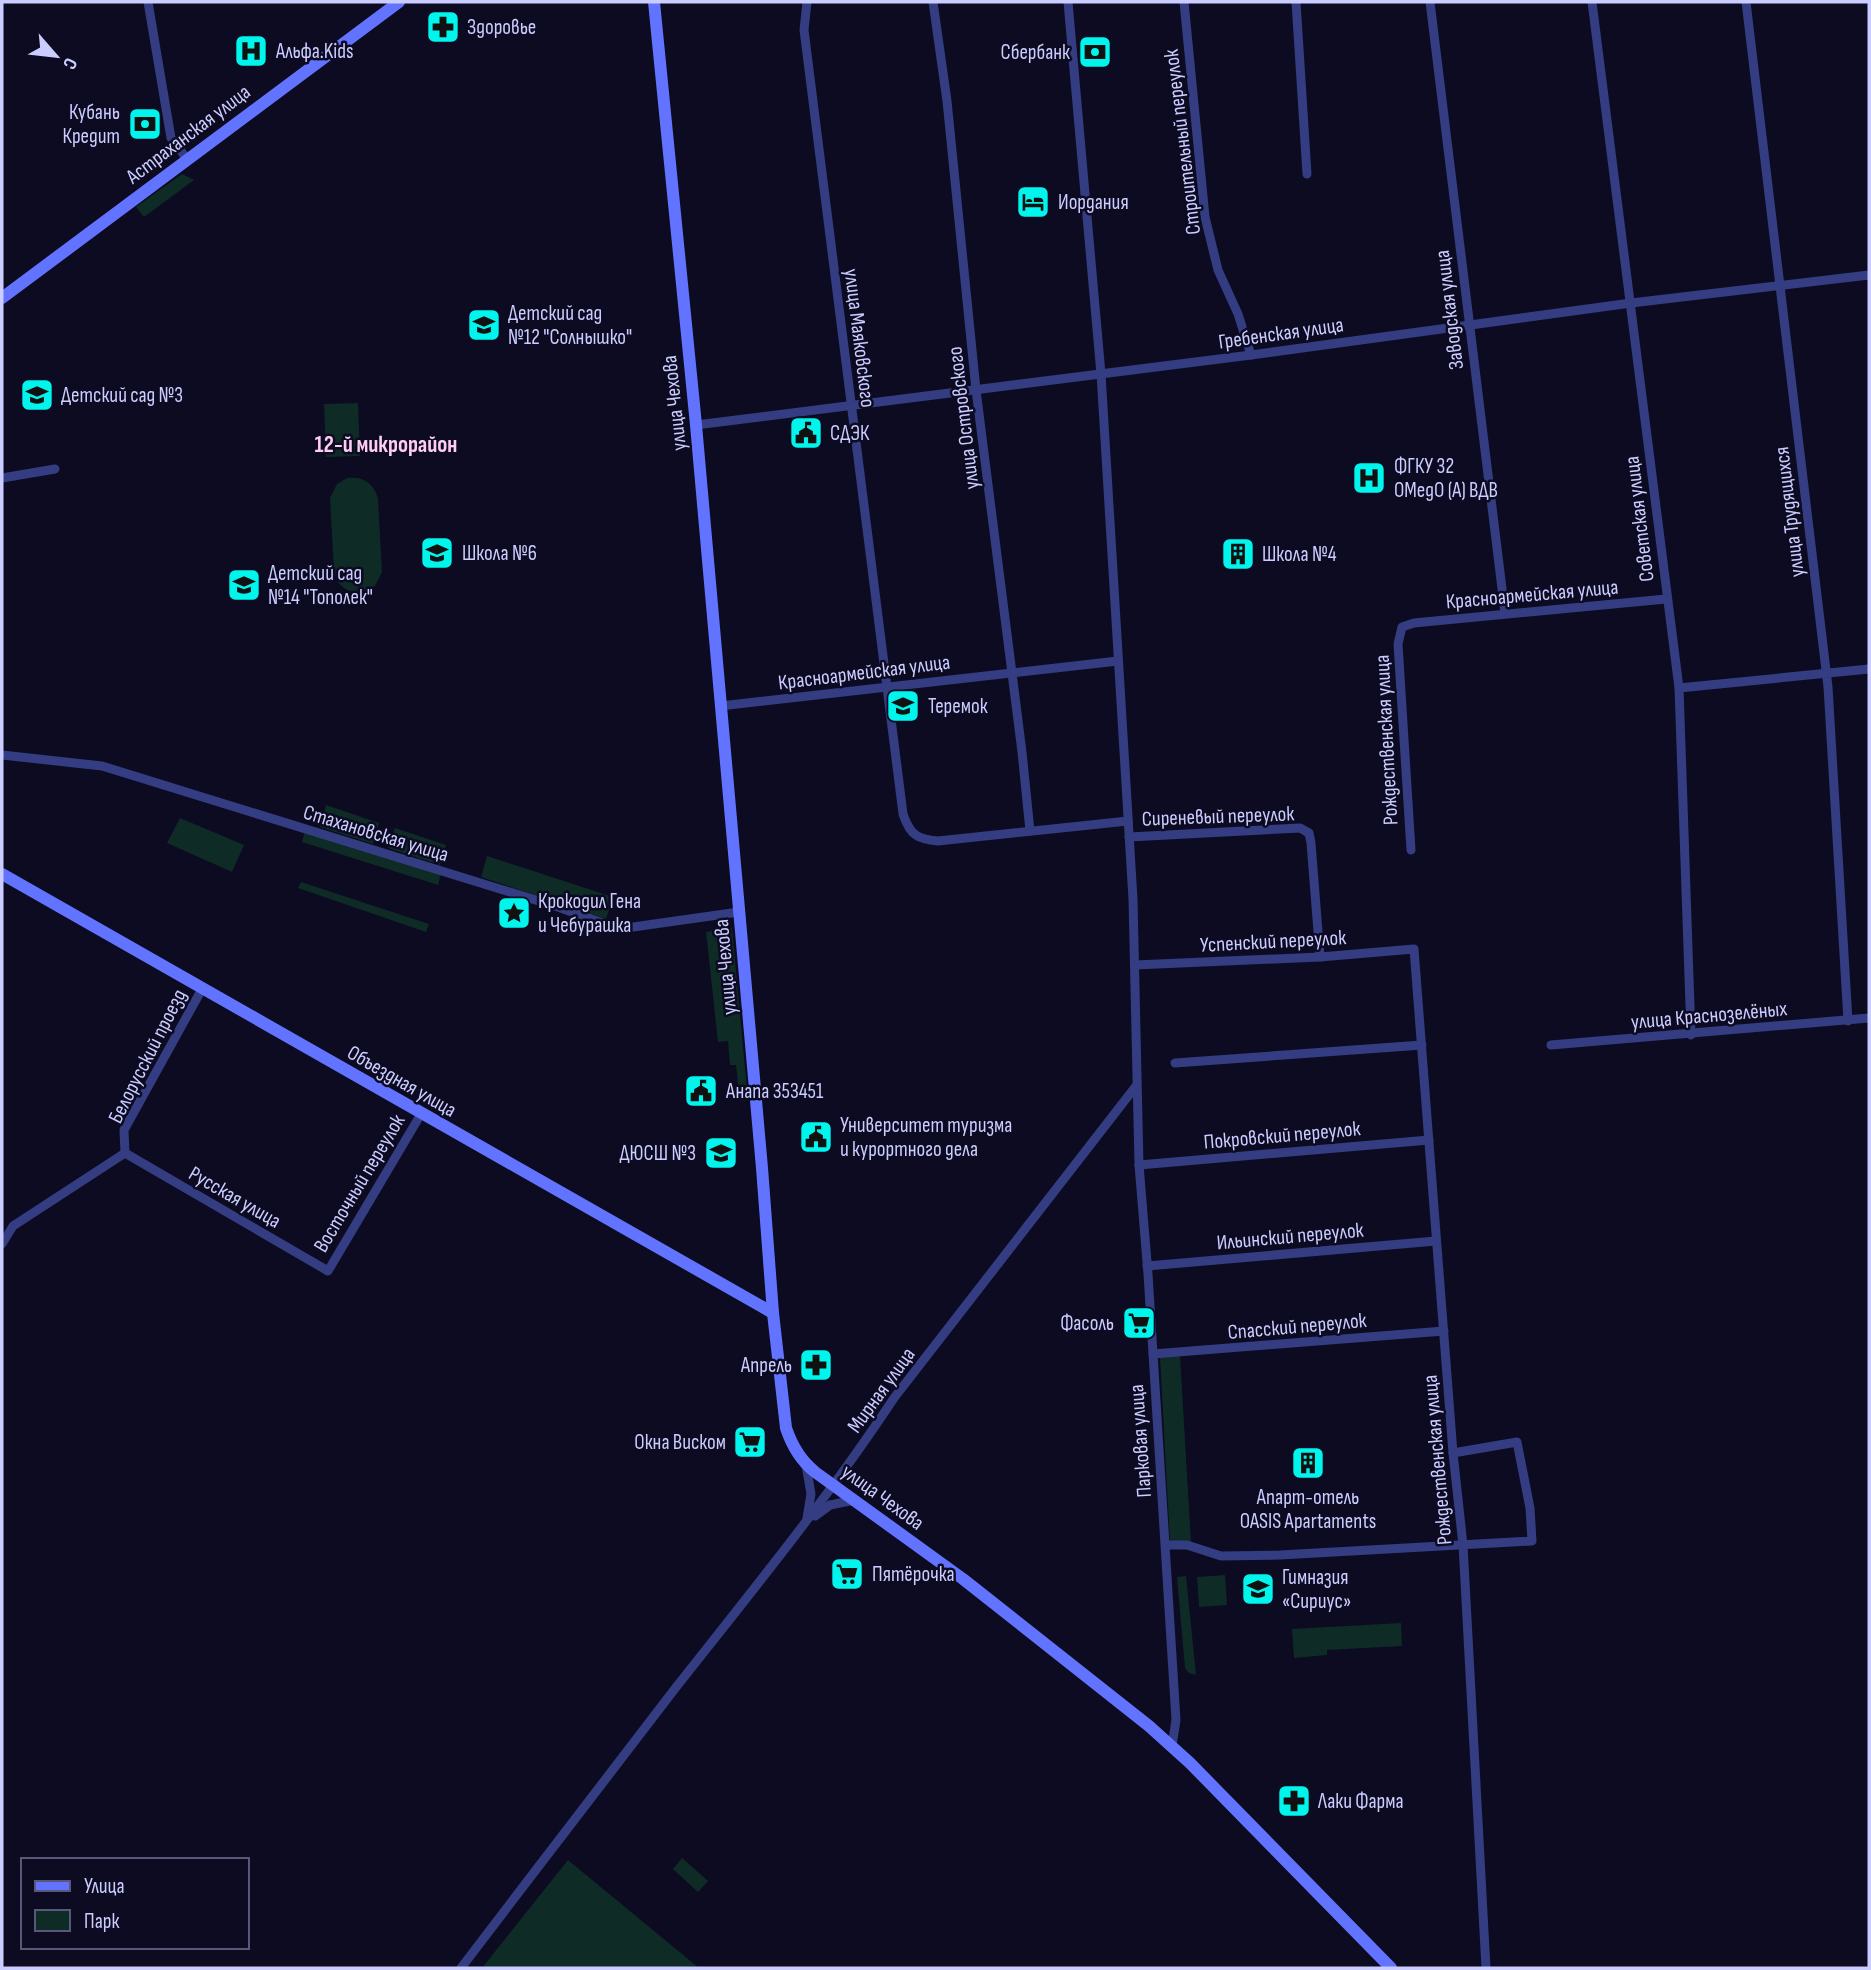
<svg xmlns="http://www.w3.org/2000/svg" width="1871" height="1970" font-family="'Sofia Sans Condensed',sans-serif">
  <style>
    .green { fill: #0e2b26 }
    .lines { fill: none; stroke-linecap: round; stroke-linejoin: round }
    .street { stroke: #343c82; stroke-width: 9 }
    .secondary { stroke: #6274ff; stroke-width: 12 }
    .labels { text-anchor: middle; stroke-width: 5; stroke-linejoin: round; paint-order: stroke }
    .poi-label { font-size: 21px; fill: #cbccff; stroke: #0c0b21; text-anchor: start }
    .street-label { font-size: 21px; fill: #cbccff; stroke: #0c0b21 }
    .neighbourhood-label { font-size: 23px; font-weight: bold; fill: #ffcdf4; stroke: #0c0b21 }
  </style>
  <rect width="100%" height="100%" fill="#0c0b21"/>
  <g class="green">
    <path d="M 182,174 L 194,180 L 144,217 L 136,207 Z"/>
    <path d="M 358,403 L 360,456 L 326,457 L 324,404 Z"/>
    <path d="M 347,478 C 363,476 374,483 378,499 L 382,572 L 375,586 C 358,598 338,592 334,571 L 330,498 L 337,484 Z"/>
    <path d="M 326,805 L 379,823 L 373,844 L 320,827 Z"/>
    <path d="M 180,818 L 244,845 L 232,872 L 167,843 Z"/>
    <path d="M 395,828 L 446,845 L 440,865 L 388,848 Z"/>
    <path d="M 305,831 L 441,873 L 438,885 L 302,842 Z"/>
    <path d="M 487,856 L 613,897 L 606,919 L 481,877 Z"/>
    <path d="M 301,882 L 429,924 L 426,932 L 298,888 Z"/>
    <path d="M 732,928 L 748,1100 L 740,1101 L 736,1065 L 730,1065 L 728,1041 L 718,1042 L 706,932 Z"/>
    <path d="M 1180,1356 L 1191,1542 L 1170,1542 L 1160,1357 Z"/>
    <path d="M 1225,1575 L 1227,1605 L 1199,1607 L 1197,1577 Z"/>
    <path d="M 1186,1576 L 1196,1675 L 1189,1673 L 1185,1668 L 1177,1577 Z"/>
    <path d="M 1401,1623 L 1402,1646 L 1327,1650 L 1327,1655 L 1294,1658 L 1292,1629 Z"/>
    <path d="M 682,1858 L 708,1881 L 698,1892 L 673,1869 Z"/>
    <path d="M 568,1860 L 699,1968 L 482,1968 Z"/>
  </g>
  <g class="lines">
    <g class="street">
      <path d="M 148,2 L 171,138 L 187,159"/>
      <path d="M 807,2 L 804,30 L 903,814 C 910,835 917,839 938,841 L 1128,821"/>
      <path d="M 933,2 L 947,101 L 976,390 L 1022,752 L 1030,831"/>
      <path d="M 1068,2 L 1101,374 L 1133,899 L 1139,1165 L 1148,1274 L 1176,1720 L 1172,1746"/>
      <path d="M 1184,2 L 1205,217 L 1218,270 L 1238,314 L 1251,355"/>
      <path d="M 1296,2 L 1307,174"/>
      <path d="M 1430,2 L 1505,613"/>
      <path d="M 1592,2 L 1679,688 L 1691,1035"/>
      <path d="M 1746,2 L 1828,687 L 1848,1021"/>
      <path d="M 696,425 L 1251,355 L 1631,303 L 1869,275"/>
      <path d="M 2,478 L 55,469"/>
      <path d="M 1679,688 L 1869,669"/>
      <path d="M 720,706 L 1118,661"/>
      <path d="M 2,755 L 102,766 L 558,907 L 619,929 L 739,912"/>
      <path d="M 1129,837 L 1300,828 L 1309,833 L 1311,843 L 1320,957"/>
      <path d="M 1411,850 L 1398,644 L 1402,627 L 1414,623 L 1666,599"/>
      <path d="M 1135,965 L 1320,957 L 1414,949 L 1453,1453 L 1463,1545 L 1486,1968"/>
      <path d="M 1551,1045 L 1869,1018"/>
      <path d="M 1175,1063 L 1422,1045"/>
      <path d="M 125,1153 L 328,1271 L 421,1114"/>
      <path d="M 1139,1165 L 1429,1140"/>
      <path d="M 2,1244 L 13,1226 L 125,1153 L 124,1130 L 202,989"/>
      <path d="M 1147,1266 L 1436,1241"/>
      <path d="M 1153,1354 L 1444,1331"/>
      <path d="M 806,1465 L 811,1494 L 807,1518"/>
      <path d="M 815,1516 L 830,1505 L 855,1500"/>
      <path d="M 1166,1545 L 1187,1545 L 1221,1556 L 1280,1555 L 1532,1541 L 1530,1508 L 1517,1442 L 1453,1453"/>
      <path d="M 461,1968 C 533,1874 604,1780 677,1686 C 752,1591 828,1498 894,1398 L 1136,1086"/>
    </g>
    <g class="secondary">
      <path d="M 654,2 L 696,425 L 762,1168 L 773,1313 L 786,1428 C 792,1446 800,1460 815,1472 L 963,1579 L 1149,1726 L 1190,1763 L 1391,1968"/>
      <path d="M 2,298 L 399,2"/>
      <path d="M 2,874 L 773,1313"/>
    </g>
  </g>
  <defs>
    <symbol id="pharmacy-square" viewBox="-11 -11 22 22"><rect x="-9" y="-9" width="18" height="18" rx="4" fill="#00f6ec" stroke="#0c0b21"/><path d="M-2-6h4v4h4v4h-4v4h-4v-4h-4v-4h4Z" fill="#111"/></symbol>
    <symbol id="hospital-square" viewBox="-11 -11 22 22"><rect x="-9" y="-9" width="18" height="18" rx="4" fill="#00f6ec" stroke="#0c0b21"/><path d="M-5-5h3v3.5h4V-5h3V5h-3V1.5h-4V5h-3Z" fill="#111"/></symbol>
    <symbol id="bank-square" viewBox="-11 -11 22 22"><rect x="-9" y="-9" width="18" height="18" rx="4" fill="#00f6ec" stroke="#0c0b21"/><path d="M-6-4H6V4H-6ZM0-2.3a2.3 2.3 0 1 0 0 4.6a2.3 2.3 0 1 0 0-4.6Z" fill="#111"/></symbol>
    <symbol id="hotel-square" viewBox="-11 -11 22 22"><rect x="-9" y="-9" width="18" height="18" rx="4" fill="#00f6ec" stroke="#0c0b21"/><path d="M-6-4.5h1.5V1H6V5H4.5V3h-9V5H-6ZM-4 0a1.8 1.8 0 1 1 3.6 0ZM.5 0V-2.5h3Q6-2.5 6 0Z" fill="#111"/></symbol>
    <symbol id="school-square" viewBox="-11 -11 22 22"><rect x="-9" y="-9" width="18" height="18" rx="4" fill="#00f6ec" stroke="#0c0b21"/><path d="M0-5L7-2L0 1L-7-2ZM-4 1L0 2.5L4 1V4Q0 6-4 4Z" fill="#111"/></symbol>
    <symbol id="civic-square" viewBox="-11 -11 22 22"><rect x="-9" y="-9" width="18" height="18" rx="4" fill="#00f6ec" stroke="#0c0b21"/><path d="M-.6-6.5H3V-4.5H.6V-3L4-1V1h2V6H-6V1h2V-1L-.6-3ZM-1.2 2.5V6h2.4V2.5Z" fill="#111"/></symbol>
    <symbol id="building-square" viewBox="-11 -11 22 22"><rect x="-9" y="-9" width="18" height="18" rx="4" fill="#00f6ec" stroke="#0c0b21"/><path d="M-4-6H4V6H1V3H-1V6H-4ZM-2.5-4.3h1.7v1.8h-1.7ZM.8-4.3h1.7v1.8H.8ZM-2.5-1h1.7V.8h-1.7ZM.8-1h1.7V.8H.8Z" fill="#111"/></symbol>
    <symbol id="sight-square" viewBox="-11 -11 22 22"><rect x="-9" y="-9" width="18" height="18" rx="4" fill="#00f6ec" stroke="#0c0b21"/><path d="M0-6L1.8-2.2L6-1.7L2.9 1.2L3.7 5.4L0 3.3L-3.7 5.4L-2.9 1.2L-6-1.7L-1.8-2.2Z" fill="#111"/></symbol>
    <symbol id="supermarket-square" viewBox="-11 -11 22 22"><rect x="-9" y="-9" width="18" height="18" rx="4" fill="#00f6ec" stroke="#0c0b21"/><path d="M-6-5.5h2.5l.6 2H6L4.5 2H-2.5L-4.4-4H-6ZM-1.5 3.2a1.3 1.3 0 1 0 .1 0ZM3 3.2a1.3 1.3 0 1 0 .1 0Z" fill="#111"/></symbol>
  </defs>
  <g fill-rule="evenodd">
    <use href="#pharmacy-square" x="424" y="8" width="38" height="38"/>
    <use href="#hospital-square" x="232" y="32" width="38" height="38"/>
    <use href="#bank-square" x="1076" y="33" width="38" height="38"/>
    <use href="#bank-square" x="126" y="105" width="38" height="38"/>
    <use href="#hotel-square" x="1014" y="183" width="38" height="38"/>
    <use href="#school-square" x="465" y="306" width="38" height="38"/>
    <use href="#school-square" x="18" y="376" width="38" height="38"/>
    <use href="#civic-square" x="787" y="414" width="38" height="38"/>
    <use href="#hospital-square" x="1350" y="459" width="38" height="38"/>
    <use href="#school-square" x="418" y="534" width="38" height="38"/>
    <use href="#building-square" x="1219" y="535" width="38" height="38"/>
    <use href="#school-square" x="225" y="566" width="38" height="38"/>
    <use href="#school-square" x="884" y="687" width="38" height="38"/>
    <use href="#sight-square" x="495" y="894" width="38" height="38"/>
    <use href="#civic-square" x="682" y="1072" width="38" height="38"/>
    <use href="#civic-square" x="797" y="1118" width="38" height="38"/>
    <use href="#school-square" x="702" y="1134" width="38" height="38"/>
    <use href="#supermarket-square" x="1120" y="1304" width="38" height="38"/>
    <use href="#pharmacy-square" x="797" y="1346" width="38" height="38"/>
    <use href="#supermarket-square" x="731" y="1423" width="38" height="38"/>
    <use href="#building-square" x="1289" y="1444" width="38" height="38"/>
    <use href="#supermarket-square" x="828" y="1555" width="38" height="38"/>
    <use href="#school-square" x="1239" y="1570" width="38" height="38"/>
    <use href="#pharmacy-square" x="1275" y="1782" width="38" height="38"/>
  </g>
  <g class="labels">
    <g class="poi-label">
      <text x="467" y="34">Здоровье</text>
      <text x="276" y="58">Альфа.Kids</text>
      <text x="1070" y="59" text-anchor="end">Сбербанк</text>
      <text x="120" y="119" text-anchor="end">Кубань<tspan x="120" dy="24">Кредит</tspan></text>
      <text x="1058" y="209">Иордания</text>
      <text x="508" y="320">Детский сад<tspan x="508" dy="24">№12 "Солнышко"</tspan></text>
      <text x="61" y="402">Детский сад №3</text>
      <text x="830" y="440">СДЭК</text>
      <text x="1394" y="473">ФГКУ 32<tspan x="1394" dy="24">ОМедО (А) ВДВ</tspan></text>
      <text x="462" y="560">Школа №6</text>
      <text x="1262" y="561">Школа №4</text>
      <text x="268" y="580">Детский сад<tspan x="268" dy="24">№14 "Тополек"</tspan></text>
      <text x="928" y="713">Теремок</text>
      <text x="538" y="908">Крокодил Гена<tspan x="538" dy="24">и Чебурашка</tspan></text>
      <text x="726" y="1098">Анапа 353451</text>
      <text x="840" y="1132">Университет туризма<tspan x="840" dy="24">и курортного дела</tspan></text>
      <text x="696" y="1160" text-anchor="end">ДЮСШ №3</text>
      <text x="1114" y="1330" text-anchor="end">Фасоль</text>
      <text x="792" y="1372" text-anchor="end">Апрель</text>
      <text x="726" y="1449" text-anchor="end">Окна Виском</text>
      <text x="1308" y="1504" text-anchor="middle">Апарт-отель<tspan x="1308" dy="24">OASIS Apartaments</tspan></text>
      <text x="872" y="1581">Пятёрочка</text>
      <text x="1282" y="1584">Гимназия<tspan x="1282" dy="24">«Сириус»</tspan></text>
      <text x="1318" y="1808">Лаки Фарма</text>
    </g>
    <g class="street-label">
      <text transform="translate(188 134) rotate(-37)" y="7">Астраханская улица</text>
      <text transform="translate(1182 142) rotate(-97)" y="7">Строительный переулок</text>
      <text transform="translate(1449 310) rotate(-97)" y="7">Заводская улица</text>
      <text transform="translate(1281 333) rotate(-8)" y="7">Гребенская улица</text>
      <text transform="translate(860 338) rotate(83)" y="7">улица Маяковского</text>
      <text transform="translate(674 403) rotate(-96)" y="7">улица Чехова</text>
      <text transform="translate(963 418) rotate(-97)" y="7">улица Островского</text>
      <text transform="translate(1789 512) rotate(-97)" y="7">улица Трудящихся</text>
      <text transform="translate(1639 519) rotate(-97)" y="7">Советская улица</text>
      <text transform="translate(1532 594) rotate(-5)" y="7">Красноармейская улица</text>
      <text transform="translate(864 672) rotate(-7)" y="7">Красноармейская улица</text>
      <text transform="translate(1386 740) rotate(-93)" y="7">Рождественская улица</text>
      <text transform="translate(1218 816) rotate(-2)" y="7">Сиреневый переулок</text>
      <text transform="translate(376 833) rotate(17)" y="7">Стахановская улица</text>
      <text transform="translate(1273 941) rotate(-3)" y="7">Успенский переулок</text>
      <text transform="translate(725 967) rotate(-95)" y="7">улица Чехова</text>
      <text transform="translate(1709 1015) rotate(-5)" y="7">улица Краснозелёных</text>
      <text transform="translate(147 1056) rotate(-63)" y="7">Белорусский проезд</text>
      <text transform="translate(402 1081) rotate(30)" y="7">Объездная улица</text>
      <text transform="translate(1282 1135) rotate(-5)" y="7">Покровский переулок</text>
      <text transform="translate(359 1183) rotate(-59)" y="7">Восточный переулок</text>
      <text transform="translate(235 1197) rotate(30)" y="7">Русская улица</text>
      <text transform="translate(1290 1236) rotate(-5)" y="7">Ильинский переулок</text>
      <text transform="translate(1297 1326) rotate(-5)" y="7">Спасский переулок</text>
      <text transform="translate(881 1390) rotate(-54)" y="7">Мирная улица</text>
      <text transform="translate(1140 1441) rotate(-94)" y="7">Парковая улица</text>
      <text transform="translate(1437 1460) rotate(-95)" y="7">Рождественская улица</text>
      <text transform="translate(883 1497) rotate(36)" y="7">улица Чехова</text>
    </g>
    <g class="neighbourhood-label">
      <text x="386" y="452">12-й микрорайон</text>
    </g>
  </g>
  <rect width="1871" height="1970" fill="none" stroke="#cbccff" stroke-width="7"/>
  <rect x="21" y="1858" width="228" height="91" fill="#0c0b21" stroke="#58587a" stroke-width="2"/>
  <rect x="35" y="1881" width="35" height="10" fill="#6274ff" stroke="#58587a" stroke-width="2"/>
  <text x="84" y="1893" font-size="21" fill="#cbccff">Улица</text>
  <rect x="35" y="1910" width="35" height="21" fill="#0e2b26" stroke="#58587a" stroke-width="2"/>
  <text x="84" y="1928" font-size="21" fill="#cbccff">Парк</text>
  <g transform="translate(56 56) rotate(118)" stroke="#0c0b21" stroke-width="5" paint-order="stroke">
  <path d="M0-5L12 26L0 18L-12 26Z" fill="#cbccff"/>
  <text y="-10" font-size="19" font-weight="bold" text-anchor="middle" fill="#cbccff">С</text>
  </g>
</svg>
